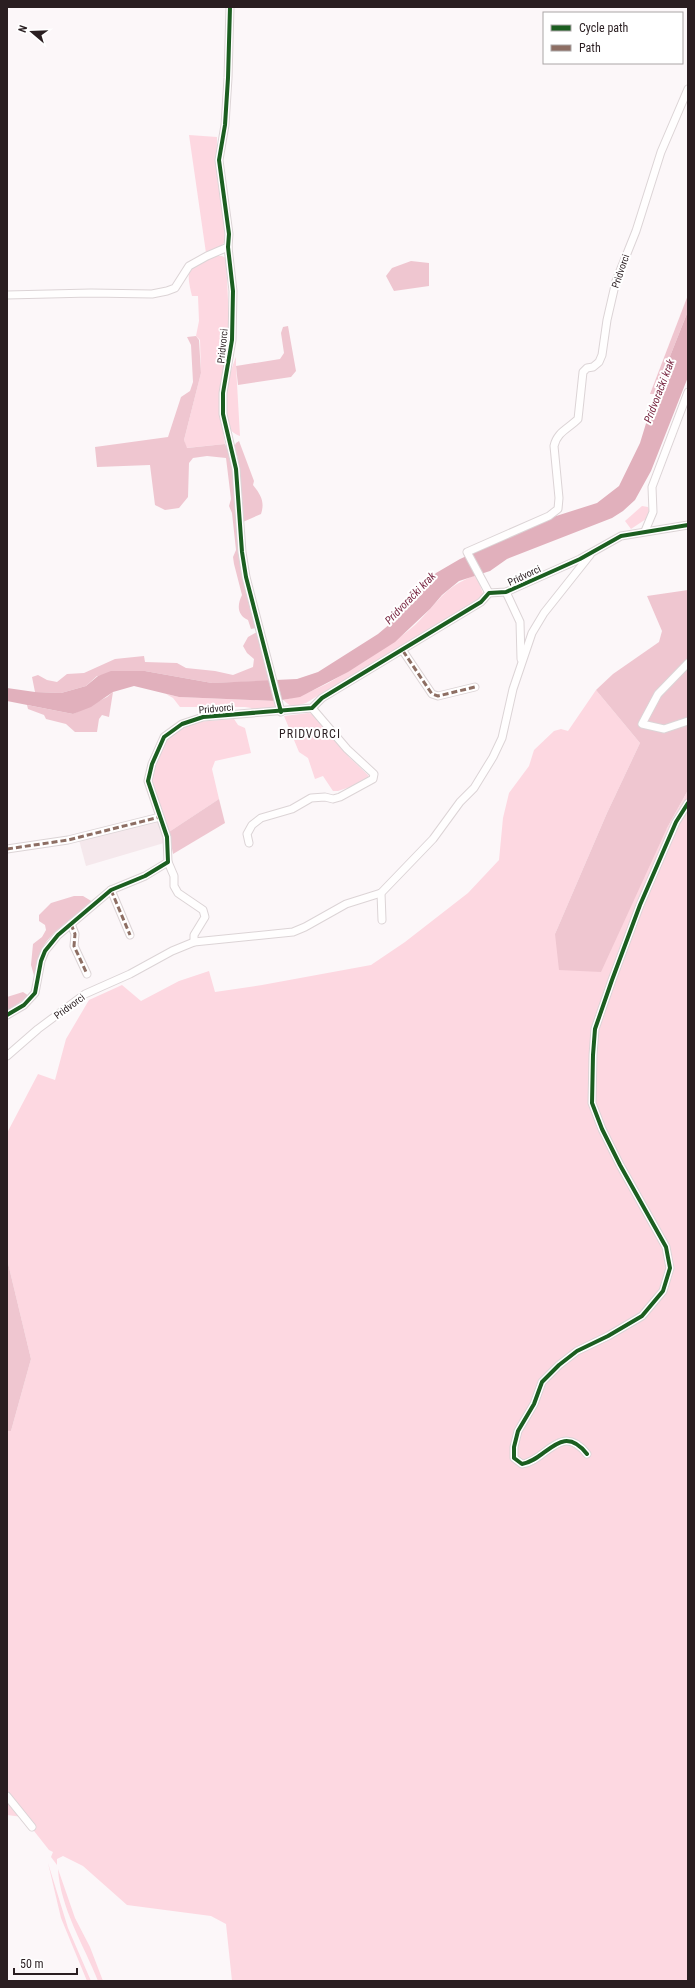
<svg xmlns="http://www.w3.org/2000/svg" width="695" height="1988" font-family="'Roboto Condensed',sans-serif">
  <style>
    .built { fill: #f5e8ec }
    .green { fill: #fdd8e1 }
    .forest { fill: #efc6d0 }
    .water { fill: #e1b0bc }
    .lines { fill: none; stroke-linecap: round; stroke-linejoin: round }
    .street-casing { stroke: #dcd4d6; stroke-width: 9 }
    .street { stroke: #fffefe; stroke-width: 7 }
    .quiet { stroke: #8d6e63; stroke-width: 3; stroke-dasharray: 6 3; stroke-linecap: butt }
    .cycleway-casing { stroke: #fff; stroke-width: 6 }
    .cycleway { stroke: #1b5e20; stroke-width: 4 }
    .labels { text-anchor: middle; stroke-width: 4; stroke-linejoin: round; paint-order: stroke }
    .street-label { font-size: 10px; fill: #2a1e21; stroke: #fff }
    .water-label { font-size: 11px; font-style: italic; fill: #7a2944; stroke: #fff }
    .quarter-label { font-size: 12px; letter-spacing: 1px; fill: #2a1e21; stroke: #fff }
  </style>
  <rect width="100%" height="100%" fill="#fcf7f9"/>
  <path class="built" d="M 154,820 L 158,821 L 164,843 L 86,866 L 79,840 Z"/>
  <g class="green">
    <path d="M 189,135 L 217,137 C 217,153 216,168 218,184 C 221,199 229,224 226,239 C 224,247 213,249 206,253 Z"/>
    <path d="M 214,256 L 222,256 L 226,258 L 229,320 L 219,408 L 225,444 L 186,448 L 184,440 L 201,373 L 200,340 L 196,336 L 199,321 L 198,296 L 192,296 C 185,266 188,269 214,256 Z"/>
    <path d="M 236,357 L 236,366 L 240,436 C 213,427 228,376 236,357 Z"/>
    <path d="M 642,506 L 648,507 L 650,511 L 649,517 L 631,529 L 625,521 Z"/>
    <path d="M 476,575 L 484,596 L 480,601 L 475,601 L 306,703 L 292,707 L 283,700 C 314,694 341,676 368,659 C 384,648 400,638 415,625 C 438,603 443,587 476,575 Z"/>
    <path d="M 596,690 L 640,743 L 607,813 L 555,934 L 667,828 L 688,790 L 688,1981 L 232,1981 L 226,1924 L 211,1916 L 127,1905 L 83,1866 L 63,1856 L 57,1859 L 57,1865 L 51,1857 L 53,1852 L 49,1850 L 23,1817 L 7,1815 L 7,1431 L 11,1431 L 31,1359 L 7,1259 L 7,1133 L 38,1074 L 55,1080 L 66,1039 L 89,1000 L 122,985 L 141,1001 L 179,981 L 209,971 L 215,992 L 262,985 L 371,965 L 405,942 L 468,893 L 499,860 L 503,818 L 509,793 L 529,766 L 534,750 L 554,731 L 561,729 L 568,731 Z"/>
    <path d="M 166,694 L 179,697 L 276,701 L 276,705 L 274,709 L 253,711 L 251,708 L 245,707 L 180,707 L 173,698 Z"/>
    <path d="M 308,713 L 316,714 L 349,757 L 369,776 L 365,782 L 338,791 L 333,791 L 323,776 L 315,779 L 308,758 L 299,752 L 284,716 Z"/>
    <path d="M 234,719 L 238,725 L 245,728 L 251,753 L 215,761 L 212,769 L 219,799 L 169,832 L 151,781 L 155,764 L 165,739 L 177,728 L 195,722 Z"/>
    <path d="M 48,1863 L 68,1928 L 91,1981 L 87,1981 L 61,1918 Z"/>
    <path d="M 58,1869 L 75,1918 L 90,1947 L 103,1981 L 98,1981 C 84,1946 60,1907 58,1869 Z"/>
  </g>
  <g class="forest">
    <path d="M 411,261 L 429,263 L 429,286 L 394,291 L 386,276 L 392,268 Z"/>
    <path d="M 688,295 L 688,311 L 655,394 L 650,394 Z"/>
    <path d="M 288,326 L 296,371 L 291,377 L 238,385 L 236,366 L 280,359 L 284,353 L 281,333 L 283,327 Z"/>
    <path d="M 196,336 L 199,340 L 201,373 L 184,440 L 187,448 L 225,444 L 231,456 L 242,577 L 256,628 L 251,629 L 248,620 C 237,615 237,605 242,595 L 234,564 L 233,557 L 236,550 L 232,513 L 229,506 L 231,499 L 226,458 L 207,456 L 193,458 L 189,463 L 188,497 L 179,508 L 165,510 L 155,505 L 150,465 L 97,467 L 95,447 L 168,437 L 181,397 L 190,391 L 193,382 L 191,345 L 187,337 Z"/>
    <path d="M 239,441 L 254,481 L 253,485 C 261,495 265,502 261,514 L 243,522 L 238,458 L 234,447 L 236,443 Z"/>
    <path d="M 688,590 L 688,790 L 667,828 L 601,972 L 559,970 L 555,934 L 607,813 L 640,743 L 596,690 L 613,674 L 659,642 L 662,631 L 647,596 Z"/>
    <path d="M 257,632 L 271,681 L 212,683 L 145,671 L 97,676 L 86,686 L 61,693 L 35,692 L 32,677 L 38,675 L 47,680 L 57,682 L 67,674 L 84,673 L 115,659 L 144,656 L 145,662 L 177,663 L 186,668 L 215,671 L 233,675 L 253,667 L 254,659 L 247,653 L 243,646 L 248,637 Z"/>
    <path d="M 113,692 L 109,717 L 102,715 L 99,719 L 97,732 L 75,732 L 66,724 L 46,719 L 44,715 L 28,709 L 27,705 L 73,714 L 107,697 Z"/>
    <path d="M 219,799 L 225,823 L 173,854 L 169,832 Z"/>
    <path d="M 74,896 L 83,896 L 93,902 C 77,915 49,932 41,951 C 37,960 36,969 35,979 L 31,965 L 33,944 L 42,937 L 46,930 L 45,925 L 39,921 L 39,915 L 51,903 Z"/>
    <path d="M 23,992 L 29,996 L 7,1011 L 7,997 Z"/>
    <path d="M 7,1259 L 31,1359 L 11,1431 L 7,1431 Z"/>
  </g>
  <path class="water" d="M 688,311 L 688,377 L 651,471 L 635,500 L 623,511 L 612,518 L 507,559 L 490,571 L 459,581 L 442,595 L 430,609 L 395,642 L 348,672 L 300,697 L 276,701 L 179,697 L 134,686 L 113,692 L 91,707 L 73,714 L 7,701 L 7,688 L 35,692 L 61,693 L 86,686 L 98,676 L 111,671 L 145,671 L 212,683 L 297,679 L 318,672 L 378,634 L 397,618 L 408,602 L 436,573 L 460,559 L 553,517 L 597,503 L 619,486 L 640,443 L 655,394 Z"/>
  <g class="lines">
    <defs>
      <g id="street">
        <path d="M 230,7 L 228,78 L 225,125 L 219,160 L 229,234 L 228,247 L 233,291 L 232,340 L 223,393 L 223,414 L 236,469 L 242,552 L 246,577 L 281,712"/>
        <path d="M 7,295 L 91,293 L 152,294 L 167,291 L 175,288 L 189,266 L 207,256 L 228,247"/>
        <path d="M 645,531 L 653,512 L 652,487 L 688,392"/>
        <path d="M 506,592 L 520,622 L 521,659"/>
        <path d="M 489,593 L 467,552 L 549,516 L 558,509 L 559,498 L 554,446 C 557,432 568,429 578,419 L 583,372 L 587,368 L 593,367 L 599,362 L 602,355 L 607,320 L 616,281 L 636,231 L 661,152 L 688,89"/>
        <path d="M 403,651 L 432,694 L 438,696 L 475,687"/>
        <path d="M 688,663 L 658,694 L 642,724 L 664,729 L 688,721"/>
        <path d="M 249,843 L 247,834 L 252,825 L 261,818 L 292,809 L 311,798 L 325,797 L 333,799 L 340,797 L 373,779 L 374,774 L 347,749 L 312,708"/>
        <path d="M 7,849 L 68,840 L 160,817"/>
        <path d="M 168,862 L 174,876 L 174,886 L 178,893 L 203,910 L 205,917 L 194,935 L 194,942"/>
        <path d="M 111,890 L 130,935"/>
        <path d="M 382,920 L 381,893 L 433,839 L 460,802 L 474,788 L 493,757 L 502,738 L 513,689 L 532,633 L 544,613 L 590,555"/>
        <path d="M 71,924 L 75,934 L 74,946 L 87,974"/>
        <path d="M 7,1015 L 24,1005 L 35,993 L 41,961 L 45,951 L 58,935 L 111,890 L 145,876 L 168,862 L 167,837 L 148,781 L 152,764 L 164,737 L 182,724 L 203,717 L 312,708 L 322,698 L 481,602 L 489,593 L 506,592 L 580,559 L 621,536 L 688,525"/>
        <path d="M 7,1056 L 38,1029 L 85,994 L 130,974 L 172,951 L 194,942 L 293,932 L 305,927 L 346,904 L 381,893"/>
        <path d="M 587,1454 C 561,1421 546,1461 522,1464 L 514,1458 L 514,1447 L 518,1431 L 534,1404 L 542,1382 L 559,1365 L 577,1351 L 608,1336 L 642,1316 L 663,1291 L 670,1268 L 666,1247 L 620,1165 L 602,1129 L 592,1103 L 593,1055 L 595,1029 L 612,980 L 640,905 L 676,822 L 688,803"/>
        <path d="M 7,1796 L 32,1827"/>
      </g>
    </defs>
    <use href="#street" class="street-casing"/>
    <use href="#street" class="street"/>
    <g class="quiet">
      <path d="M 403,651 L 432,694 L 438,696 L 475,687"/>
      <path d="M 7,849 L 68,840 L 160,817"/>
      <path d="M 111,890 L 130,935"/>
      <path d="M 71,924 L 75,934 L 74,946 L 87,974"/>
    </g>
    <defs>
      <g id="cycleway">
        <path d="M 230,7 L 228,78 L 225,125 L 219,160 L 229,234 L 228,247 L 233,291 L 232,340 L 223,393 L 223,414 L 236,469 L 242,552 L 246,577 L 281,712"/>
        <path d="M 7,1015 L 24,1005 L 35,993 L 41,961 L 45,951 L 58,935 L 111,890 L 145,876 L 168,862 L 167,837 L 148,781 L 152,764 L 164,737 L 182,724 L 203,717 L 312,708 L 322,698 L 481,602 L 489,593 L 506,592 L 580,559 L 621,536 L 688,525"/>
        <path d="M 587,1454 C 561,1421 546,1461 522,1464 L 514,1458 L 514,1447 L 518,1431 L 534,1404 L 542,1382 L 559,1365 L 577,1351 L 608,1336 L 642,1316 L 663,1291 L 670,1268 L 666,1247 L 620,1165 L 602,1129 L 592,1103 L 593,1055 L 595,1029 L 612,980 L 640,905 L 676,822 L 688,803"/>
      </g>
    </defs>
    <use href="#cycleway" class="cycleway-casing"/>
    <use href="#cycleway" class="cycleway"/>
  </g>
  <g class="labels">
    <g class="street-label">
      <text transform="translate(620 271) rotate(-71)" y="4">Pridvorci</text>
      <text transform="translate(222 346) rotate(-84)" y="4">Pridvorci</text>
      <text transform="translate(524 575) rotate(-25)" y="4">Pridvorci</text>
      <text transform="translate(216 708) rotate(-5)" y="4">Pridvorci</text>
      <text transform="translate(69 1006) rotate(-36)" y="4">Pridvorci</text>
    </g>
    <g class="water-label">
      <text transform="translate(659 391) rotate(-69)" y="4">Pridvorački krak</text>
      <text transform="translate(410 598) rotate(-46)" y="4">Pridvorački krak</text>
    </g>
    <g class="quarter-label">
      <text x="310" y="738">PRIDVORCI</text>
    </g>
  </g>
  <rect width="695" height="1988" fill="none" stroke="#2a1e21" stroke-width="16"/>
  <rect x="543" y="12" width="140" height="52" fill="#ffffff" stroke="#aaa5a6"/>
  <rect x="551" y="25" width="20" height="6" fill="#1b5e20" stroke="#aaa5a6"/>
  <text x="579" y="32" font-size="12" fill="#2a1e21">Cycle path</text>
  <rect x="551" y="45" width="20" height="6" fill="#8d6e63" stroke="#aaa5a6"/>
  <text x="579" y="52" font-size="12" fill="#2a1e21">Path</text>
  <g transform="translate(32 32) rotate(289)" stroke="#ffffff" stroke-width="3" paint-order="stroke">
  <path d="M0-3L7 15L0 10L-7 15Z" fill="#2a1e21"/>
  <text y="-6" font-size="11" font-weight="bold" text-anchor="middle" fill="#2a1e21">N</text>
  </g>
  <path d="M14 1968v6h63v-6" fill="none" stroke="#2a1e21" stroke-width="2"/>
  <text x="20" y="1968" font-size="12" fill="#2a1e21" stroke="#ffffff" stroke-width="3" paint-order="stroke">50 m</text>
</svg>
